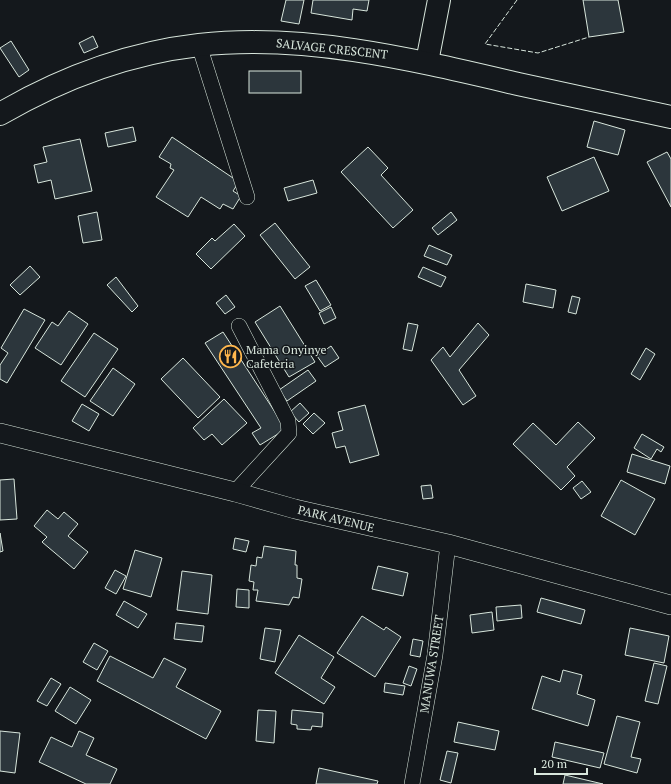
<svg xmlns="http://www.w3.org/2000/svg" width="671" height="784" font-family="'PT Serif',serif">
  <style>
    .building { fill: #2c363c; stroke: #d8e6dc }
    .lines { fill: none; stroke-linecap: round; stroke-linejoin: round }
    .minor-casing { stroke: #d8e6dc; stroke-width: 16 }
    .tertiary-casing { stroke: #d8e6dc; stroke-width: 20 }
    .secondary-casing { stroke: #d8e6dc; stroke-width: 24 }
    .minor { stroke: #14181c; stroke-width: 15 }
    .tertiary { stroke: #14181c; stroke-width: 19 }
    .secondary { stroke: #14181c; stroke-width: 22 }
    .fence { stroke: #d8e6dc; stroke-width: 1; stroke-dasharray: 5 2; stroke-linecap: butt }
    .labels { text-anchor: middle; stroke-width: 3; stroke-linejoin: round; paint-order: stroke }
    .street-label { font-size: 12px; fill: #d8e6dc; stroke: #14181c }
    .poi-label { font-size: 12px; fill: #d8e6dc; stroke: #14181c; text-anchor: start }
  </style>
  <rect width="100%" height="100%" fill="#14181c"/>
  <g class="building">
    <path d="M 286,0 L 304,0 L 299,24 L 281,21 Z"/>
    <path d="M 313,0 L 369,0 L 367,11 L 353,9 L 352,20 L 311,13 Z"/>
    <path d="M 583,0 L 618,0 L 624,32 L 589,37 Z"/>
    <path d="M 93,36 L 98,47 L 84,53 L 79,43 Z"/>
    <path d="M 11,41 L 29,70 L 19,77 L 0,48 Z"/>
    <rect x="249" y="71" width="52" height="22"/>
    <path d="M 594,121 L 625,130 L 618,155 L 587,147 Z"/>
    <path d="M 133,127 L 136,141 L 108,147 L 105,133 Z"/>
    <path d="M 172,137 L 239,182 L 233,191 L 241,196 L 233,209 L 223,204 L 220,209 L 201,197 L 188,217 L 156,197 L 174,170 L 170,168 L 171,164 L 159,157 Z"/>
    <path d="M 80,139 L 92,191 L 55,199 L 51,180 L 38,183 L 34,165 L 47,162 L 43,147 Z"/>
    <path d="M 368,147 L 388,168 L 381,175 L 413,210 L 393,228 L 341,172 Z"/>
    <path d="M 667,152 L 671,159 L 671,207 L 647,162 Z"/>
    <path d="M 594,157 L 609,191 L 562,211 L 547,177 Z"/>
    <path d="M 313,180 L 317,193 L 288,201 L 284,188 Z"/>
    <path d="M 97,212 L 102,240 L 83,243 L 78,216 Z"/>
    <path d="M 451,212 L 457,220 L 438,235 L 432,228 Z"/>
    <path d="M 275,223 L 310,267 L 295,279 L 260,235 Z"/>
    <path d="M 234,224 L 245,236 L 211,269 L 196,254 L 212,238 L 215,241 Z"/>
    <path d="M 429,245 L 452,255 L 447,265 L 424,256 Z"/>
    <path d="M 30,266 L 40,277 L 20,295 L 10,285 Z"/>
    <path d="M 423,267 L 446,277 L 441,287 L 418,277 Z"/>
    <path d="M 116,277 L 138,306 L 132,312 L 107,285 Z"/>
    <path d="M 316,280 L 331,305 L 320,311 L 305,286 Z"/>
    <path d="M 526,284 L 556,290 L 553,308 L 523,302 Z"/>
    <path d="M 226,295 L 235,307 L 225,314 L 216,303 Z"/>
    <path d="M 572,296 L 580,298 L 576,314 L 568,312 Z"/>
    <path d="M 280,306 L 315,362 L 289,377 L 255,322 Z"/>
    <path d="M 331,307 L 336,318 L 324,324 L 319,313 Z"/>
    <path d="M 24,309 L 45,320 L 7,383 L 0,379 L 0,365 L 8,353 L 1,348 Z"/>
    <path d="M 69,311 L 88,324 L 61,365 L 35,348 L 52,322 L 58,326 Z"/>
    <path d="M 408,323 L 418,325 L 412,351 L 403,349 Z"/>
    <path d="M 478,323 L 489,335 L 459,370 L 476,396 L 463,405 L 431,360 L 443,347 L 450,357 Z"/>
    <path d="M 223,332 L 286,429 L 260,445 L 252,433 L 261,428 L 205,343 Z"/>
    <path d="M 94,333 L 118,349 L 85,397 L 61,381 Z"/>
    <path d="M 331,346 L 339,358 L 325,367 L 317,356 Z"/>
    <path d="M 646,348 L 655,354 L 640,380 L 631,374 Z"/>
    <path d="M 183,358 L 220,397 L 198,418 L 161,379 Z"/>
    <path d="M 113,368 L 135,384 L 113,416 L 90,401 Z"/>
    <path d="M 308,370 L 316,381 L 287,401 L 279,390 Z"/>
    <path d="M 224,399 L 247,423 L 222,445 L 212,434 L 204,440 L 193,428 Z"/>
    <path d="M 300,403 L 309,413 L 299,422 L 290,412 Z"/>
    <path d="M 82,404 L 99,414 L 89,431 L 72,421 Z"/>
    <path d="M 365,405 L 379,455 L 350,463 L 345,446 L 336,448 L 332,433 L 343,430 L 338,412 Z"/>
    <path d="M 314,413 L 325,423 L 313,434 L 303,424 Z"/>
    <path d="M 578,422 L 595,438 L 567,467 L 575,476 L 561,490 L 513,444 L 533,423 L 556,445 Z"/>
    <path d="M 642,434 L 664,447 L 661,452 L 657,449 L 651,459 L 634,448 Z"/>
    <path d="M 632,454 L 670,466 L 665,484 L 627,472 Z"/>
    <path d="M 14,479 L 17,519 L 0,520 L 0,480 Z"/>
    <path d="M 621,480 L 655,499 L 635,535 L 601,516 Z"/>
    <path d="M 582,481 L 591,492 L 581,499 L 573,488 Z"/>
    <path d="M 431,485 L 433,498 L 423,499 L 421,486 Z"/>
    <path d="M 47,510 L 58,519 L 64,512 L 78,524 L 68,536 L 88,552 L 74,569 L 42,542 L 47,537 L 34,526 Z"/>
    <path d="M 0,533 L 3,551 L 0,552 Z"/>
    <path d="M 235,538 L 249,541 L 246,552 L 233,549 Z"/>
    <path d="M 264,546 L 296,551 L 295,565 L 297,565 L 297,578 L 302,579 L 299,598 L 293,597 L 289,605 L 256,601 L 258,590 L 253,590 L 254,582 L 249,581 L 251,565 L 256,566 L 257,557 L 262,558 Z"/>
    <path d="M 135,550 L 162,558 L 151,597 L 123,589 Z"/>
    <path d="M 378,566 L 408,573 L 403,596 L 372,589 Z"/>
    <path d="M 115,570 L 126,576 L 116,594 L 105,588 Z"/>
    <path d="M 182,571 L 212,575 L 208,614 L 177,610 Z"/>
    <path d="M 237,589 L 249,590 L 249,608 L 236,607 Z"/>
    <path d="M 541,598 L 585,610 L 581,624 L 537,612 Z"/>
    <path d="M 124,601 L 147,614 L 138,628 L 116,615 Z"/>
    <path d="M 521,605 L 522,618 L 497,621 L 496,607 Z"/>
    <path d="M 492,612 L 494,630 L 472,633 L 470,615 Z"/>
    <path d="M 362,616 L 384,630 L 386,627 L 401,637 L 375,677 L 337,653 Z"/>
    <path d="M 176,623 L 204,626 L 202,642 L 174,639 Z"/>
    <path d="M 265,628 L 281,630 L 275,662 L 260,659 Z"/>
    <path d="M 630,628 L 669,636 L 664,663 L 625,655 Z"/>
    <path d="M 299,635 L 334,657 L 321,678 L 335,687 L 324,704 L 275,673 Z"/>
    <path d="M 413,639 L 423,641 L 420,657 L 410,655 Z"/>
    <path d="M 94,643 L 108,651 L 97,670 L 83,662 Z"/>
    <path d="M 110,656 L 153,678 L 164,658 L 186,669 L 176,687 L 221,711 L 206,739 L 97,681 Z"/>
    <path d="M 654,663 L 667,666 L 658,704 L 645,701 Z"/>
    <path d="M 409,666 L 417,669 L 411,686 L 403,683 Z"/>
    <path d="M 563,670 L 582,675 L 577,694 L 595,700 L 588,726 L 532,709 L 542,676 L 560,682 Z"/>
    <path d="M 51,678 L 61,684 L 47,706 L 37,701 Z"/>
    <path d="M 385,683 L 405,686 L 403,695 L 384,692 Z"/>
    <path d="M 70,687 L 91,700 L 76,724 L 55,711 Z"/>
    <path d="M 258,710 L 276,711 L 274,743 L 256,741 Z"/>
    <path d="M 292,710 L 323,713 L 322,727 L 312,726 L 311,730 L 297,729 L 297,725 L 291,724 Z"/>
    <path d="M 617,716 L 640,722 L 631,757 L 641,759 L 637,773 L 604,764 Z"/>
    <path d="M 458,722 L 499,731 L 495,750 L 454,742 Z"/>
    <path d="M 0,731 L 20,733 L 15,773 L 0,771 Z"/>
    <path d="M 79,731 L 94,738 L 86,755 L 117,769 L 110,784 L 86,784 L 39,762 L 51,737 L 72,747 Z"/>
    <path d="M 555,742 L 604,753 L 600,768 L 552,757 Z"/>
    <path d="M 447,751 L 458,753 L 451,783 L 440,780 Z"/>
    <path d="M 319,768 L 378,781 L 377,784 L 316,784 Z"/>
    <path d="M 565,775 L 603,784 L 563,784 Z"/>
  </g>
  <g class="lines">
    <defs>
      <g id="minor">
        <path d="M 199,45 L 247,197"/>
        <path d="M 235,492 L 289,433 L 288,421 L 239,326"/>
        <path d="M 412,784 L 435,655 L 448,544"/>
      </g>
      <path id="tertiary" d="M 0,433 L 235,492 L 295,509 L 448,544 L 671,605"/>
      <g id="secondary">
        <path d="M 427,62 L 439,0"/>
        <path d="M 0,114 C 60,79 129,53 199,45 C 305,33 415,60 518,84 C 569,95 620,106 671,117"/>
      </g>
    </defs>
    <use href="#minor" class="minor-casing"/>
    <use href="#tertiary" class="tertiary-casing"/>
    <use href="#secondary" class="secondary-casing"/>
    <use href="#minor" class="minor"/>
    <use href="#tertiary" class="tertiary"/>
    <use href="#secondary" class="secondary"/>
    <path class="fence" d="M 517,0 L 485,44 L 538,53 L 589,37"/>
  </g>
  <defs>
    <symbol id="restaurant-ring" viewBox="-11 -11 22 22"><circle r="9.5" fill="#14181c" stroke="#ffb74d" stroke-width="1.5"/><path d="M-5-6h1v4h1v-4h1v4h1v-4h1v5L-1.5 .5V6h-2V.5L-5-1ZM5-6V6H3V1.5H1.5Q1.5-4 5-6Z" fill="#ffb74d"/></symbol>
  </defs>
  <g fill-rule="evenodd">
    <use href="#restaurant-ring" x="218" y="344" width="25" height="25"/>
  </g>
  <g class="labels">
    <g class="street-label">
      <text transform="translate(332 49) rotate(6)" y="4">SALVAGE CRESCENT</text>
      <text transform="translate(336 519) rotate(14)" y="4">PARK AVENUE</text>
      <text transform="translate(432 664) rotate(-81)" y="4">MANUWA STREET</text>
    </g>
    <g class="poi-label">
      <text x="246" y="354">Mama Onyinye<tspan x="246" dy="14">Cafeteria</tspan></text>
    </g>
  </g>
  <path d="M535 768v6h52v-6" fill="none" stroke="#d8e6dc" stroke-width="2"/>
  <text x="541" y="768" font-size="12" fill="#d8e6dc" stroke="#14181c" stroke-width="3" paint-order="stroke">20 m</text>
</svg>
